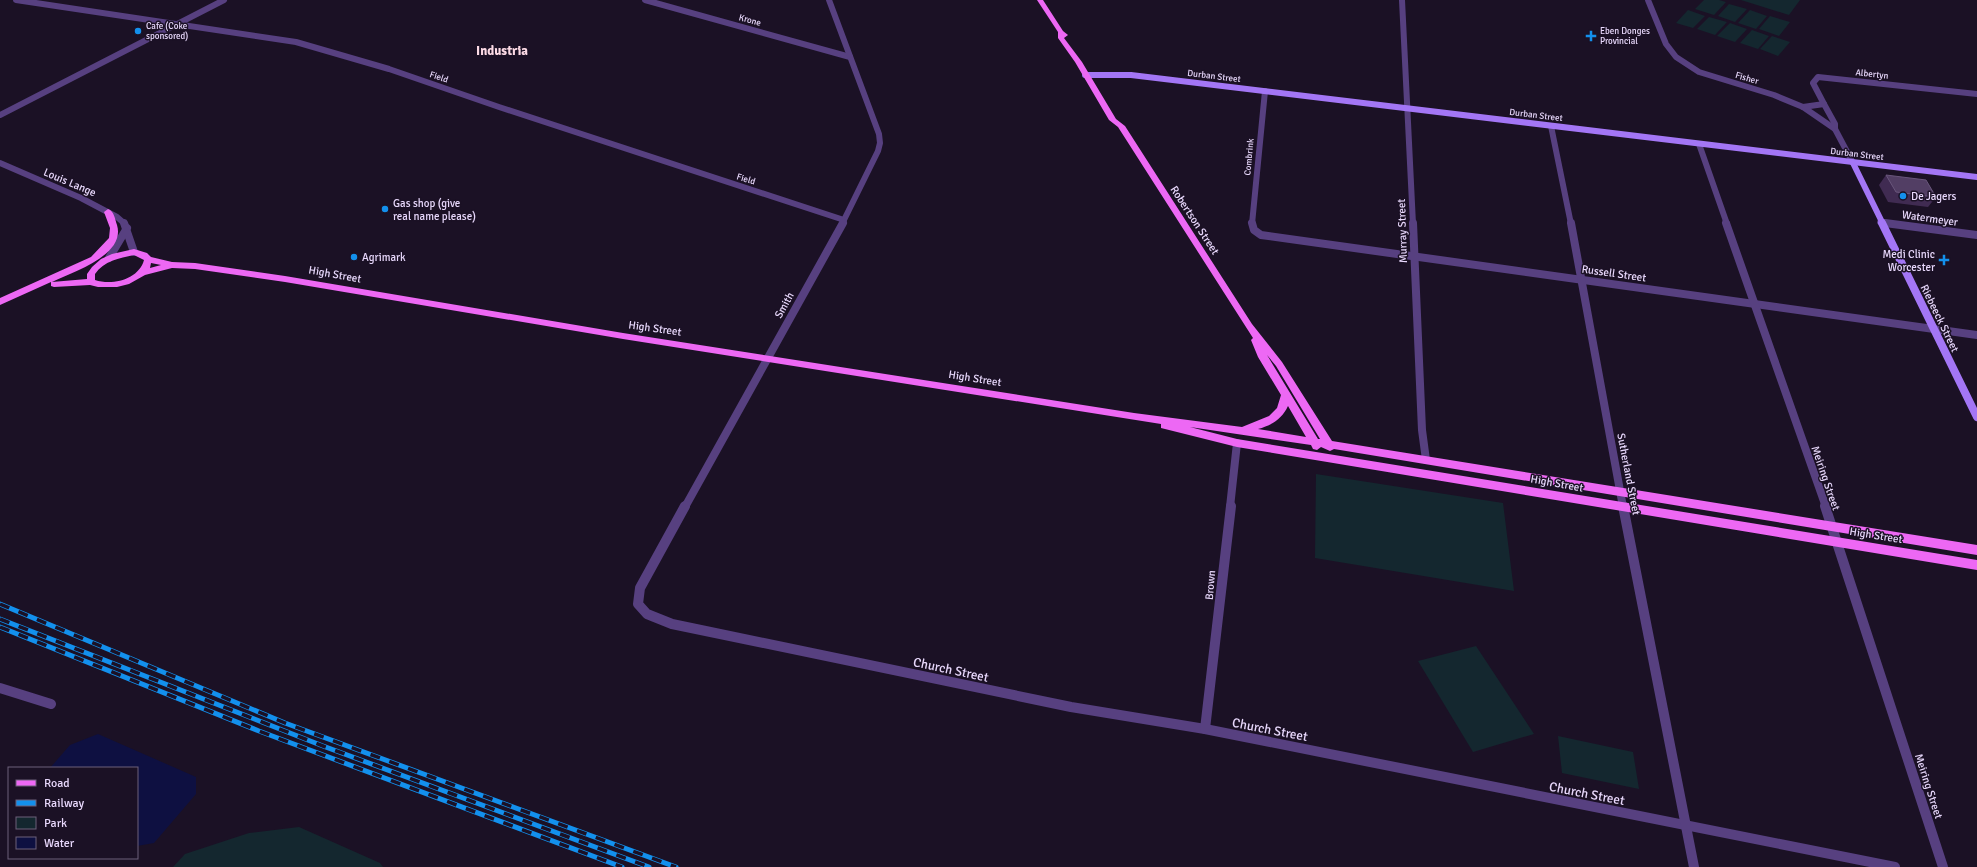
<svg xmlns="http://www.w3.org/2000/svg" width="1977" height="867" font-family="Signika,sans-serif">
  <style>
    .green { fill: #14272f }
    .water { fill: #0e1041 }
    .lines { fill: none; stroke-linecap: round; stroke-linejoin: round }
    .street-far2 { stroke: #574080; stroke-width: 6 }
    .street-far1 { stroke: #574080; stroke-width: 8 }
    .street { stroke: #574080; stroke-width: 10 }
    .secondary-far1 { stroke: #a376f5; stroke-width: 6 }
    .secondary { stroke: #a376f5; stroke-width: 8 }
    .primary { fill: #ed68f4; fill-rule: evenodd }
    .rail-casing { stroke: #1390ed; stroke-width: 5 }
    .rail { stroke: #1b1125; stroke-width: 3.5; stroke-dasharray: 10; stroke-linecap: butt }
    .wall { fill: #402b52 }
    .building { fill: #523e64; stroke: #69567c }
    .poi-dot { fill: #1390ed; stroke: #1b1125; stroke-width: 1.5 }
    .labels { text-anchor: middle; stroke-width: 3; stroke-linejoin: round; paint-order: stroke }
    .far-street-label { font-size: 9px; fill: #e8d8fc; stroke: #1b1125 }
    .far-poi-label { font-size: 9px; fill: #e8d8fc; stroke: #1b1125; text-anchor: start }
    .street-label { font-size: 11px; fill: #e8d8fc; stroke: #1b1125 }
    .poi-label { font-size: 11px; fill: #e8d8fc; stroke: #1b1125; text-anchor: start }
    .far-district-label { font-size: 13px; font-weight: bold; fill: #fcdae5; stroke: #1b1125 }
    .near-street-label { font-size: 13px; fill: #e8d8fc; stroke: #1b1125 }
  </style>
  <rect width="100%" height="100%" fill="#1b1125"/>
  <g class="green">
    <path d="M 1704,0 L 1719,0 L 1726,2 L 1714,15 L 1695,9 Z"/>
    <path d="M 1741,0 L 1800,0 L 1789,15 Z"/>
    <path d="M 1729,4 L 1747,9 L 1735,22 L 1718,16 Z"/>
    <path d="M 1688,10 L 1705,16 L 1693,28 L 1676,23 Z"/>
    <path d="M 1750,10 L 1767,16 L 1756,29 L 1738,23 Z"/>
    <path d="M 1770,16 L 1790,22 L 1779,36 L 1759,29 Z"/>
    <path d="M 1709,17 L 1727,22 L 1715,35 L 1697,29 Z"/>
    <path d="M 1730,23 L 1747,29 L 1735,42 L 1717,36 Z"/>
    <path d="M 1752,30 L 1769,36 L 1758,49 L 1740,43 Z"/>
    <path d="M 1772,36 L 1790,42 L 1778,56 L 1760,49 Z"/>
    <path d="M 1316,474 L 1503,503 L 1514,591 L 1315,558 Z"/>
    <path d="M 1476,646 L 1534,734 L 1473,752 L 1418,661 Z"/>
    <path d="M 1558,736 L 1633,752 L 1639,789 L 1562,773 Z"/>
    <path d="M 299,827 L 380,863 L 383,867 L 173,867 L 185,854 L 249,833 Z"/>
  </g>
  <path class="water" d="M 98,734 L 196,777 L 196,794 L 154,843 L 137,846 L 137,768 L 50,768 L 70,745 Z"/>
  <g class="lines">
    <g class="street-far2">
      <path d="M 16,0 L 296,42 L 389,69 L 499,107 L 844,220"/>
      <path d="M 645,0 L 850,57"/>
      <path d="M 829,0 L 879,134 L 880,143 L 878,151 L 842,224"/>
      <path d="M 1402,0 L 1413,224"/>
      <path d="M 1648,0 L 1666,44 L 1676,57 L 1699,72 L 1774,95 L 1803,107 L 1835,129 L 1853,163"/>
      <path d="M 1824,104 L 1835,124 L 1835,129"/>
      <path d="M 1803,107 L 1824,104 L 1813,83 L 1818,77 L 1977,94"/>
      <path d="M 0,115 L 224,0"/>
      <path d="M 1551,126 L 1571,224"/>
      <path d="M 1699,144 L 1727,224"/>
      <path d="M 0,163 L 81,198 L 117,217 L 125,224"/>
      <path d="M 1880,222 L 1892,224"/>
      <path d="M 1252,224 L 1265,91"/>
    </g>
    <g class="street-far1">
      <path d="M 124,223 L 134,252"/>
      <path d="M 1252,223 L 1254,230 L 1261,235 L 1977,335"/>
      <path d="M 1413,223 L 1422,430 L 1426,460"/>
      <path d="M 1571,223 L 1623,507"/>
      <path d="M 1726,223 L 1826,507"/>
      <path d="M 1885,223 L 1977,235"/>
      <path d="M 109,258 L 127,228"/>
      <path d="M 685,507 L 843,223"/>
      <path d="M 1230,507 L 1237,443"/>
    </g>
    <g class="street">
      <path d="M 685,506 L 640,588 L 638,604 L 647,614 L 672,624 L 1071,707 L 1205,729 L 1895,867"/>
      <path d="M 1623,506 L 1694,867"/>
      <path d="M 1825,506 L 1943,867"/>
      <path d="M 0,688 L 51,704"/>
      <path d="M 1205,729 L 1231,506"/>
    </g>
    <g class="secondary-far1">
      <path d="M 1085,75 L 1131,75 L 1977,177"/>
      <path d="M 1853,163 L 1883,224"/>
    </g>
    <path class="secondary" d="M 1882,223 L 1977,417"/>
    <path class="primary" d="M 1037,0 L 1043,0 L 1063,31 L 1068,35 L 1064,38 L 1082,62 L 1116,119 L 1125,126 L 1252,324 L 1282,362 L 1332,441 L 1977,545 L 1977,555 L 1334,449 L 1330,451 L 1321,447 L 1317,450 L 1313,449 L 1311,445 L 1190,427 L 1237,439 L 1977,560 L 1977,570 L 1237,447 L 1161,428 L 1161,424 L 623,339 L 285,282 L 195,269 L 172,268 L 145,275 L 129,284 L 117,287 L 98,287 L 90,285 L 54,287 L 51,286 L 51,282 L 0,305 L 0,298 L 91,257 L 109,238 L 110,228 L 104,212 L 108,209 C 114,211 115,219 117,225 C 126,255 73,272 52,282 L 87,279 L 87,274 L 92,267 L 101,259 L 112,254 L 134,249 L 147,253 L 151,257 L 172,262 L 195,263 L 285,276 L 623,333 L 1134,413 L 1242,427 L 1269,416 L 1277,408 L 1281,395 L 1258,357 L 1251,340 L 1253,338 L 1118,127 L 1109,120 L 1075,62 L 1058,38 L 1058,32 ZM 134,255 L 144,260 C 139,279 113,286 95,280 L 95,274 C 104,261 119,258 134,255 ZM 151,263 L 161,265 L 150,268 ZM 1267,355 L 1276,366 L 1320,439 L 1318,439 ZM 1288,406 L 1306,437 L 1258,429 C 1272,425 1282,419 1288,406 Z"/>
    <defs>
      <g id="rail">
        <path d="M 0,604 L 285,723 L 676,867"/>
        <path d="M 0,619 L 323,746 L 649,867"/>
        <path d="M 0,627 L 259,731 L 622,867"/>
      </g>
    </defs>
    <use href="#rail" class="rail-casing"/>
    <use href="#rail" class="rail"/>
  </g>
  <path class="wall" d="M 1886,175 L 1936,197 L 1928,207 L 1888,202 L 1879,185 Z"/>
  <path class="building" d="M 1886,175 L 1926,180 L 1936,197 L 1896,192 Z"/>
  <g class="poi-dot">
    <circle cx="138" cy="31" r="4"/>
    <path d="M1589 30h4v4h4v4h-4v4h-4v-4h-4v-4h4z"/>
    <circle cx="1903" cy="196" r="4"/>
    <circle cx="385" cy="209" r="4"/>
    <circle cx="354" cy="257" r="4"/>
    <path d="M1942 254h4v4h4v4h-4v4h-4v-4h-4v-4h4z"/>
  </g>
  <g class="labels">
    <g class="far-street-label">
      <text transform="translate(750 20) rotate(15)" y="3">Krone</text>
      <text transform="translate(1872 74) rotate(6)" y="3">Albertyn</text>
      <text transform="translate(1214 76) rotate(7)" y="3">Durban Street</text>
      <text transform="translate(439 77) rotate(19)" y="3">Field</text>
      <text transform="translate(1747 78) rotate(16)" y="3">Fisher</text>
      <text transform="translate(1536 115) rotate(7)" y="3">Durban Street</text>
      <text transform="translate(1857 154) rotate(7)" y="3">Durban Street</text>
      <text transform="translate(1249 157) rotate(-85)" y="3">Combrink</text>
      <text transform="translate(746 179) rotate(17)" y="3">Field</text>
    </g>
    <g class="far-poi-label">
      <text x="146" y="29">Cafe (Coke<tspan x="146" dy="10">sponsored)</tspan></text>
      <text x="1600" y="34">Eben Donges<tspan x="1600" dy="10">Provincial</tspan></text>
    </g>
    <g class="street-label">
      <text transform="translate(70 182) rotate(23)" y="4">Louis Lange</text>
      <text transform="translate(1930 218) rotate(8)" y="4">Watermeyer</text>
      <text transform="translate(1195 220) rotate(57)" y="4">Robertson Street</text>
      <text transform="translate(1402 231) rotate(-92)" y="4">Murray Street</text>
      <text transform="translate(1614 273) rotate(8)" y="4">Russell Street</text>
      <text transform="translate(335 274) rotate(10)" y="4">High Street</text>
      <text transform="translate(784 305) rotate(-61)" y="4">Smith</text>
      <text transform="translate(1940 318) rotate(64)" y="4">Riebeeck Street</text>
      <text transform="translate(655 328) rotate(8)" y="4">High Street</text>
      <text transform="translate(975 378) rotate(9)" y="4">High Street</text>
      <text transform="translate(1629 474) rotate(79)" y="4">Sutherland Street</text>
      <text transform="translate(1826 478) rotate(71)" y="4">Meiring Street</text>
      <text transform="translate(1557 483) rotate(10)" y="4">High Street</text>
      <text transform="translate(1876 535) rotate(9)" y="4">High Street</text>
      <text transform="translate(1210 585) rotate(-85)" y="4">Brown</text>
      <text transform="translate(1929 786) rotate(72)" y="4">Meiring Street</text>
    </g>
    <g class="poi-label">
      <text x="1911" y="200">De Jagers</text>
      <text x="393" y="207">Gas shop (give<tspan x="393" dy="13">real name please)</tspan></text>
      <text x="1935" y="258" text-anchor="end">Medi Clinic<tspan x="1935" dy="13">Worcester</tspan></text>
      <text x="362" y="261">Agrimark</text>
    </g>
    <g class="far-district-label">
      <text x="502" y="55">Industria</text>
    </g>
    <g class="near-street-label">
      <text transform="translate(951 669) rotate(12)" y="5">Church Street</text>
      <text transform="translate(1270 729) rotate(11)" y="5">Church Street</text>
      <text transform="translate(1587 793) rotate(11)" y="5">Church Street</text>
    </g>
  </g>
  <rect x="8" y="767" width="130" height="92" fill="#1b1125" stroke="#6d617b"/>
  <rect x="16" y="780" width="20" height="6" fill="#ed68f4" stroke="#6d617b"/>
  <text x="44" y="787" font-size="12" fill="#e8d8fc">Road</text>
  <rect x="16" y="800" width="20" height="6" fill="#1390ed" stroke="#6d617b"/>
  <text x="44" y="807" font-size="12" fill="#e8d8fc">Railway</text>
  <rect x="16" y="817" width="20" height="12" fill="#14272f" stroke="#6d617b"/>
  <text x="44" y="827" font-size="12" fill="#e8d8fc">Park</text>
  <rect x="16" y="837" width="20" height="12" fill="#0e1041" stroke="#6d617b"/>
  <text x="44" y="847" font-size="12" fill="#e8d8fc">Water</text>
</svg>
